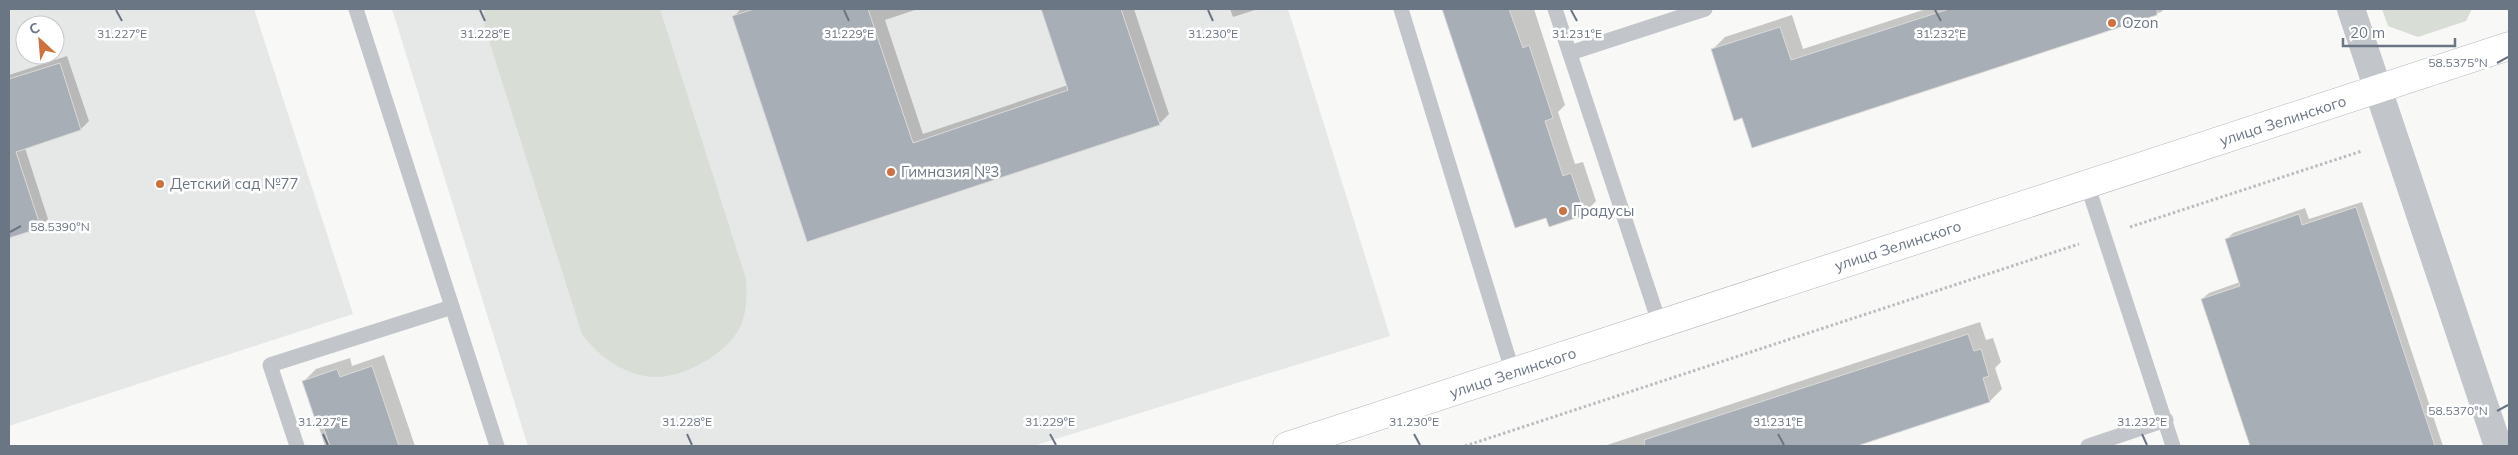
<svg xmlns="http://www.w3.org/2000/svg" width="2518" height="455" font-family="Mulish,sans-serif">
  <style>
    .built { fill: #e6e7e7; fill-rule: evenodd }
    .green { fill: #d8ddd6 }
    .shadow { fill: #0003 }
    .building { fill: #a8aeb5; stroke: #dadad9 }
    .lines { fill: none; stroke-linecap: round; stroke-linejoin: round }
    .secondary-casing { stroke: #b3b7bc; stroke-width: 29 }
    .path { stroke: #babcbf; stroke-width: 3; stroke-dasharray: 2.5 2.5; stroke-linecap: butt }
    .lane { stroke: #c2c5c9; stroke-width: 15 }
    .street { stroke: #c2c5c9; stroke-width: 28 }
    .secondary { stroke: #fff; stroke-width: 28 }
    .ticks { fill: none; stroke: #6b7684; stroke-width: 2 }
    .poi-dot { fill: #ce7141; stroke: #fff; stroke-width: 2 }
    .labels { text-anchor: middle; stroke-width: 5; stroke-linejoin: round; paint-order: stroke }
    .poi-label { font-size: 15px; fill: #6b7684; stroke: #fff; text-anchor: start }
    .street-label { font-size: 15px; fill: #6b7684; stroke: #fff }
    .ticks-label { font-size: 12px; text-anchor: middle; fill: #6b7684; stroke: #fff; stroke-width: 5; stroke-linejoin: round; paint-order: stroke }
  </style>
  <rect width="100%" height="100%" fill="#f8f8f7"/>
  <g class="built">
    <path d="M 9,9 L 254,9 L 353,314 L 9,426 ZM 25,25 L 55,25 L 55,55 L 25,55 Z"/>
    <path d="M 392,9 L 1288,9 L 1390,336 L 1033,446 L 528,446 Z"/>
  </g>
  <g class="green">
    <path d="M 484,9 L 660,9 L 746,279 C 747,295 747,310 741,325 C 728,355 676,383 644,376 C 617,370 598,355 582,334 L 485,28 Z"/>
    <path d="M 2382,9 L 2472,9 L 2466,21 L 2418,37 L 2388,26 Z"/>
  </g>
  <g class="shadow">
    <path d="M 741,9 L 918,9 L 885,20 L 923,134 L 1068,85 L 1042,9 L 1134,9 L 1169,114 L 1159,124 L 808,240 L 734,16 Z"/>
    <path d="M 1230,9 L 1258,9 L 1233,17 Z"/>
    <path d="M 1444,9 L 1534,9 L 1565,105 L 1558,112 L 1575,164 L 1583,162 L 1596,201 L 1584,214 L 1547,217 L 1516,227 Z"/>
    <path d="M 1926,9 L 2164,9 L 2161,12 L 1752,146 L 1743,117 L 1712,50 L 1725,37 L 1792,15 L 1803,49 Z"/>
    <path d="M 67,56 L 89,121 L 81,129 L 25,148 L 48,219 L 40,227 L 9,237 L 9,75 Z"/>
    <path d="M 2362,202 L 2443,446 L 2251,446 L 2202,299 L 2209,293 L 2240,282 L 2226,240 L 2233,233 L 2305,208 L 2309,219 Z"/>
    <path d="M 1980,322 L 1986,340 L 1993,338 L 2001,362 L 1995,368 L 2002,389 L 1990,401 L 1853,446 L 1604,446 Z"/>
    <path d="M 384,355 L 415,446 L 325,446 L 304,381 L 316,369 L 350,358 L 352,366 Z"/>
  </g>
  <g class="building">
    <path d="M 754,9 L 868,9 L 913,143 L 1068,90 L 1041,9 L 1121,9 L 1160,125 L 807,242 L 732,16 Z"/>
    <path d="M 1442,9 L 1509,9 L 1523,48 L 1529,45 L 1553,118 L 1545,121 L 1563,176 L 1571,173 L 1585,215 L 1549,227 L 1546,218 L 1515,228 Z"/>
    <path d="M 1949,9 L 2157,9 L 2157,15 L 1752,148 L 1742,118 L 1734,121 L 1711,49 L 1780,27 L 1791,60 Z"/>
    <path d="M 60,63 L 81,130 L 16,152 L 41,228 L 9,238 L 9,79 Z"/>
    <path d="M 2356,207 L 2435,446 L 2250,446 L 2201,299 L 2240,286 L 2225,239 L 2299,214 L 2302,225 Z"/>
    <path d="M 1968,334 L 1974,351 L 1981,349 L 1989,376 L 1983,378 L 1990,402 L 1857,446 L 1645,446 L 1644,440 Z"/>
    <path d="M 372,366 L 399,446 L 330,446 L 322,423 L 317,425 L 302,381 L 337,369 L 340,377 Z"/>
  </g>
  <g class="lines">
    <defs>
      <path id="secondary" d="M 1287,446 L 2509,46"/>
    </defs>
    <use href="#secondary" class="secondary-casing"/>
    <g class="path">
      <path d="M 2130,227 L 2362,151"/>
      <path d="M 1465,446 L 2079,244"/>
    </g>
    <g class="lane">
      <path d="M 356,9 L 497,446"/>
      <path d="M 1401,9 L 1513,373"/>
      <path d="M 1555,9 L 1660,325"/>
      <path d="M 1570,53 L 1705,9"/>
      <path d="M 2087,184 L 2173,446"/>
      <path d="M 297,446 L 270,365 L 452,307"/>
      <path d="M 2088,446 L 2166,420"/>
    </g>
    <path class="street" d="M 2351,9 L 2498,446"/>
    <use href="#secondary" class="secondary"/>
  </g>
  <path class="ticks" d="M 116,10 L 122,21M 480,10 L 485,21M 844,10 L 849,21M 1208,10 L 1213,21M 1571,10 L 1577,21M 1935,10 L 1941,21M 2497,63 L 2508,57M 10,232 L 21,226M 2497,411 L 2508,405M 323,434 L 328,445M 687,434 L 692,445M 1050,434 L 1056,445M 1414,434 L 1420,445M 1778,434 L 1784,445M 2142,434 L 2147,445"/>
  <g class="poi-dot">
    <circle cx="2112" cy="23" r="5"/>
    <circle cx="891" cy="172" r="5"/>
    <circle cx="160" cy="184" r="5"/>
    <circle cx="1563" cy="211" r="5"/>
  </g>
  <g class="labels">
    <g class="poi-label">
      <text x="2122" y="28">Ozon</text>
      <text x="901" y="177">Гимназия №3</text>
      <text x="170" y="189">Детский сад №77</text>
      <text x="1573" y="216">Градусы</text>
    </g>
    <g class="street-label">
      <text transform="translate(2283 121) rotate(-18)" y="5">улица Зелинского</text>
      <text transform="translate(1898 246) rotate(-18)" y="5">улица Зелинского</text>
      <text transform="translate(1513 373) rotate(-18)" y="5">улица Зелинского</text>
    </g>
  </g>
  <g class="ticks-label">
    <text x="122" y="38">31.227°E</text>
    <text x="485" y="38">31.228°E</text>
    <text x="849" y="38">31.229°E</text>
    <text x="1213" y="38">31.230°E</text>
    <text x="1577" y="38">31.231°E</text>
    <text x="1941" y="38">31.232°E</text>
    <text x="2458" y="67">58.5375°N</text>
    <text x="60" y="231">58.5390°N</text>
    <text x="2458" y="415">58.5370°N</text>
    <text x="323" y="426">31.227°E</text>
    <text x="687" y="426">31.228°E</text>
    <text x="1050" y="426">31.229°E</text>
    <text x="1414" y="426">31.230°E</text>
    <text x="1778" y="426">31.231°E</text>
    <text x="2142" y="426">31.232°E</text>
  </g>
  <rect width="2518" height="455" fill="none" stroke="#6b7684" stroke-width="20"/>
  <g transform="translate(40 40) rotate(334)"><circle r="24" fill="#ffffff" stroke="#c4c8ce"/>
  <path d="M0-4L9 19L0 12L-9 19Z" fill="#ce7141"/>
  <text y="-8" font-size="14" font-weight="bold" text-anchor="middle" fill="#6b7684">С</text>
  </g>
  <path d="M2343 38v8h112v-8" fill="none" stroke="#6b7684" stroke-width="2.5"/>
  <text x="2350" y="38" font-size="15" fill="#6b7684" stroke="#ffffff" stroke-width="4" paint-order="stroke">20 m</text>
</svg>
